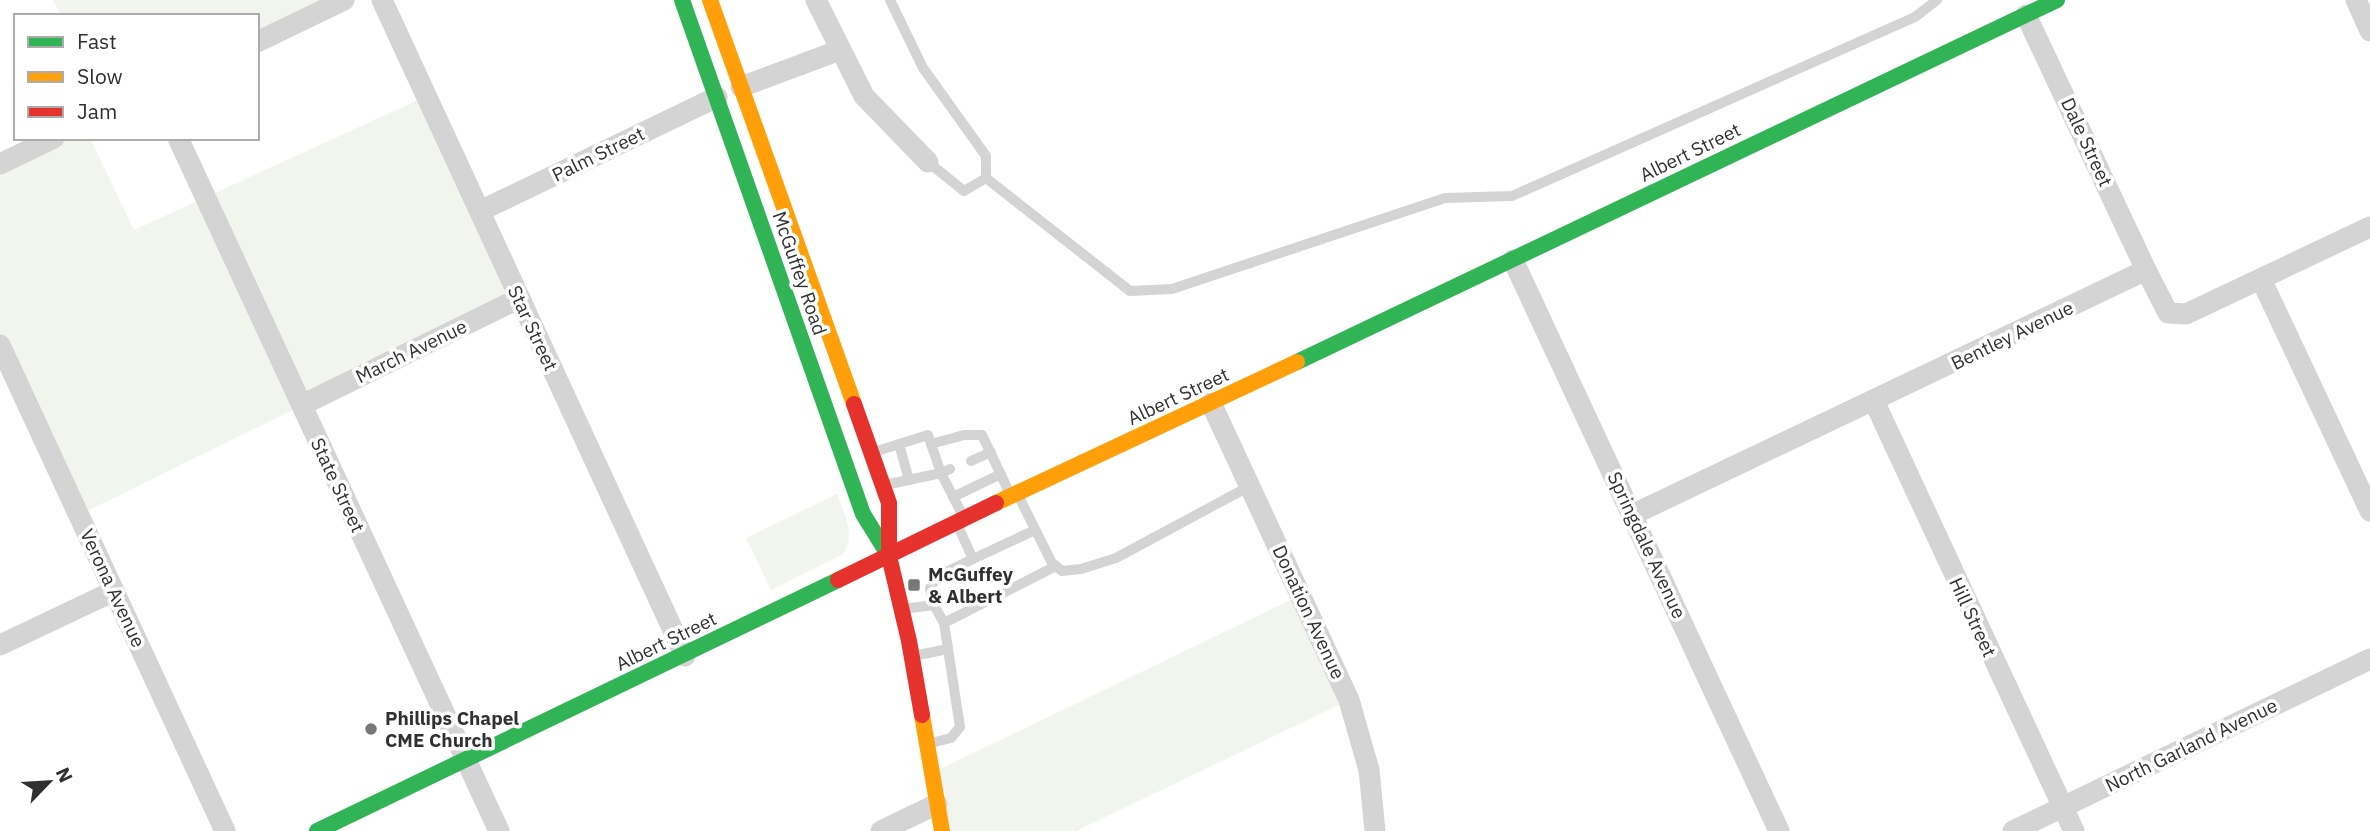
<svg xmlns="http://www.w3.org/2000/svg" width="2370" height="831" font-family="'IBM Plex Sans',sans-serif">
  <style>
    .green { fill: #f1f5ed }
    .lines { fill: none; stroke-linecap: round; stroke-linejoin: round }
    .lane { stroke: #d4d4d4; stroke-width: 10 }
    .street { stroke: #d4d4d4; stroke-width: 21 }
    .fast { stroke: #30b455; stroke-width: 16 }
    .slow { stroke: #ff9f0a; stroke-width: 16 }
    .jam { stroke: #e5322d; stroke-width: 16 }
    .poi-dot { fill: #787878; stroke: #fff; stroke-width: 2.5 }
    .labels { text-anchor: middle; stroke-width: 7; stroke-linejoin: round; paint-order: stroke }
    .street-label { font-size: 19px; fill: #303030; stroke: #fff }
    .poi-label { font-size: 19px; font-weight: bold; fill: #303030; stroke: #fff; text-anchor: start }
  </style>
  <rect width="100%" height="100%" fill="#fff"/>
  <g class="green">
    <path d="M 53,0 L 344,0 L 257,42 L 257,16 L 61,16 Z"/>
    <path d="M 427,96 L 520,298 L 79,515 L 0,345 L 0,164 L 54,138 L 90,138 L 134,230 Z"/>
    <path d="M 837,494 C 844,514 857,536 842,555 L 771,590 L 746,538 Z"/>
    <path d="M 1301,595 L 1349,700 L 1076,831 L 942,831 L 932,773 Z"/>
  </g>
  <g class="lines">
    <g class="lane">
      <path d="M 890,0 L 923,68 L 986,156 L 986,178 L 964,191 L 928,162"/>
      <path d="M 986,178 L 1130,291 L 1172,289 L 1445,198 L 1512,196 L 1915,17 L 1937,0"/>
      <path d="M 899,444 L 909,480"/>
      <path d="M 931,444 L 964,435 L 982,435 L 1010,494"/>
      <path d="M 874,452 L 928,435 L 941,473 L 885,485"/>
      <path d="M 971,461 L 991,452"/>
      <path d="M 950,469 L 941,473 L 963,516"/>
      <path d="M 953,497 L 1001,474"/>
      <path d="M 1019,497 L 1052,563 L 1062,571 L 1081,569 L 1116,558 L 1250,486"/>
      <path d="M 957,524 L 973,559 L 1035,530"/>
      <path d="M 973,559 L 938,576 L 930,588 L 934,605 L 944,623 L 1056,566"/>
      <path d="M 902,609 L 934,605"/>
      <path d="M 913,656 L 948,649"/>
      <path d="M 927,744 L 951,738 L 960,727 L 944,623"/>
    </g>
    <g class="street">
      <path d="M 382,0 L 685,656"/>
      <path d="M 816,0 L 864,96 L 928,162"/>
      <path d="M 2356,0 L 2370,31"/>
      <path d="M 2026,15 L 2146,270 L 2168,313 L 2186,314 L 2370,227"/>
      <path d="M 257,42 L 344,0"/>
      <path d="M 741,87 L 840,50"/>
      <path d="M 178,138 L 499,831"/>
      <path d="M 0,164 L 54,138"/>
      <path d="M 480,211 L 717,97"/>
      <path d="M 1513,260 L 1779,831"/>
      <path d="M 2261,279 L 2370,511"/>
      <path d="M 0,345 L 225,831"/>
      <path d="M 1874,401 L 2074,831"/>
      <path d="M 1211,403 L 1349,700 L 1369,770 L 1375,831"/>
      <path d="M 302,405 L 520,298"/>
      <path d="M 1634,514 L 2146,270"/>
      <path d="M 0,645 L 114,591"/>
      <path d="M 881,831 L 937,804"/>
      <path d="M 2013,831 L 2370,659"/>
    </g>
    <g class="fast">
      <path d="M 682,0 L 863,514 L 889,556"/>
      <path d="M 1297,362 L 2057,0"/>
      <path d="M 317,831 L 838,580"/>
    </g>
    <g class="slow">
      <path d="M 710,0 L 854,404"/>
      <path d="M 996,503 L 1297,362"/>
      <path d="M 922,715 L 942,831"/>
    </g>
    <g class="jam">
      <path d="M 854,404 L 889,503 L 889,556 L 909,641 L 922,715"/>
      <path d="M 838,580 L 996,503"/>
    </g>
  </g>
  <g class="poi-dot">
    <rect x="907" y="578" width="14" height="14" rx="3.5"/>
    <circle cx="371" cy="729" r="7"/>
  </g>
  <g class="labels">
    <g class="street-label">
      <text transform="translate(2087 142) rotate(65)" y="7">Dale Street</text>
      <text transform="translate(1690 152) rotate(-26)" y="7">Albert Street</text>
      <text transform="translate(598 154) rotate(-26)" y="7">Palm Street</text>
      <text transform="translate(800 273) rotate(71)" y="7">McGuffey Road</text>
      <text transform="translate(533 328) rotate(65)" y="7">Star Street</text>
      <text transform="translate(2012 335) rotate(-26)" y="7">Bentley Avenue</text>
      <text transform="translate(411 351) rotate(-26)" y="7">March Avenue</text>
      <text transform="translate(1178 396) rotate(-25)" y="7">Albert Street</text>
      <text transform="translate(338 485) rotate(65)" y="7">State Street</text>
      <text transform="translate(1647 545) rotate(65)" y="7">Springdale Avenue</text>
      <text transform="translate(113 588) rotate(65)" y="7">Verona Avenue</text>
      <text transform="translate(1309 612) rotate(65)" y="7">Donation Avenue</text>
      <text transform="translate(1973 617) rotate(65)" y="7">Hill Street</text>
      <text transform="translate(666 641) rotate(-26)" y="7">Albert Street</text>
      <text transform="translate(2191 745) rotate(-26)" y="7">North Garland Avenue</text>
    </g>
    <g class="poi-label">
      <text x="928" y="581">McGuffey<tspan x="928" dy="22">&amp; Albert</tspan></text>
      <text x="385" y="725">Phillips Chapel<tspan x="385" dy="22">CME Church</tspan></text>
    </g>
  </g>
  <rect x="14" y="14" width="245" height="126" fill="#ffffff" stroke="#acacac" stroke-width="2"/>
  <rect x="28" y="37" width="35" height="10" fill="#30b455" stroke="#acacac" stroke-width="2"/>
  <text x="77" y="49" font-size="21" fill="#303030">Fast</text>
  <rect x="28" y="72" width="35" height="10" fill="#ff9f0a" stroke="#acacac" stroke-width="2"/>
  <text x="77" y="84" font-size="21" fill="#303030">Slow</text>
  <rect x="28" y="107" width="35" height="10" fill="#e5322d" stroke="#acacac" stroke-width="2"/>
  <text x="77" y="119" font-size="21" fill="#303030">Jam</text>
  <g transform="translate(49 782) rotate(65)" stroke="#ffffff" stroke-width="5" paint-order="stroke">
  <path d="M0-5L12 26L0 18L-12 26Z" fill="#303030"/>
  <text y="-10" font-size="19" font-weight="bold" text-anchor="middle" fill="#303030">N</text>
  </g>
</svg>
